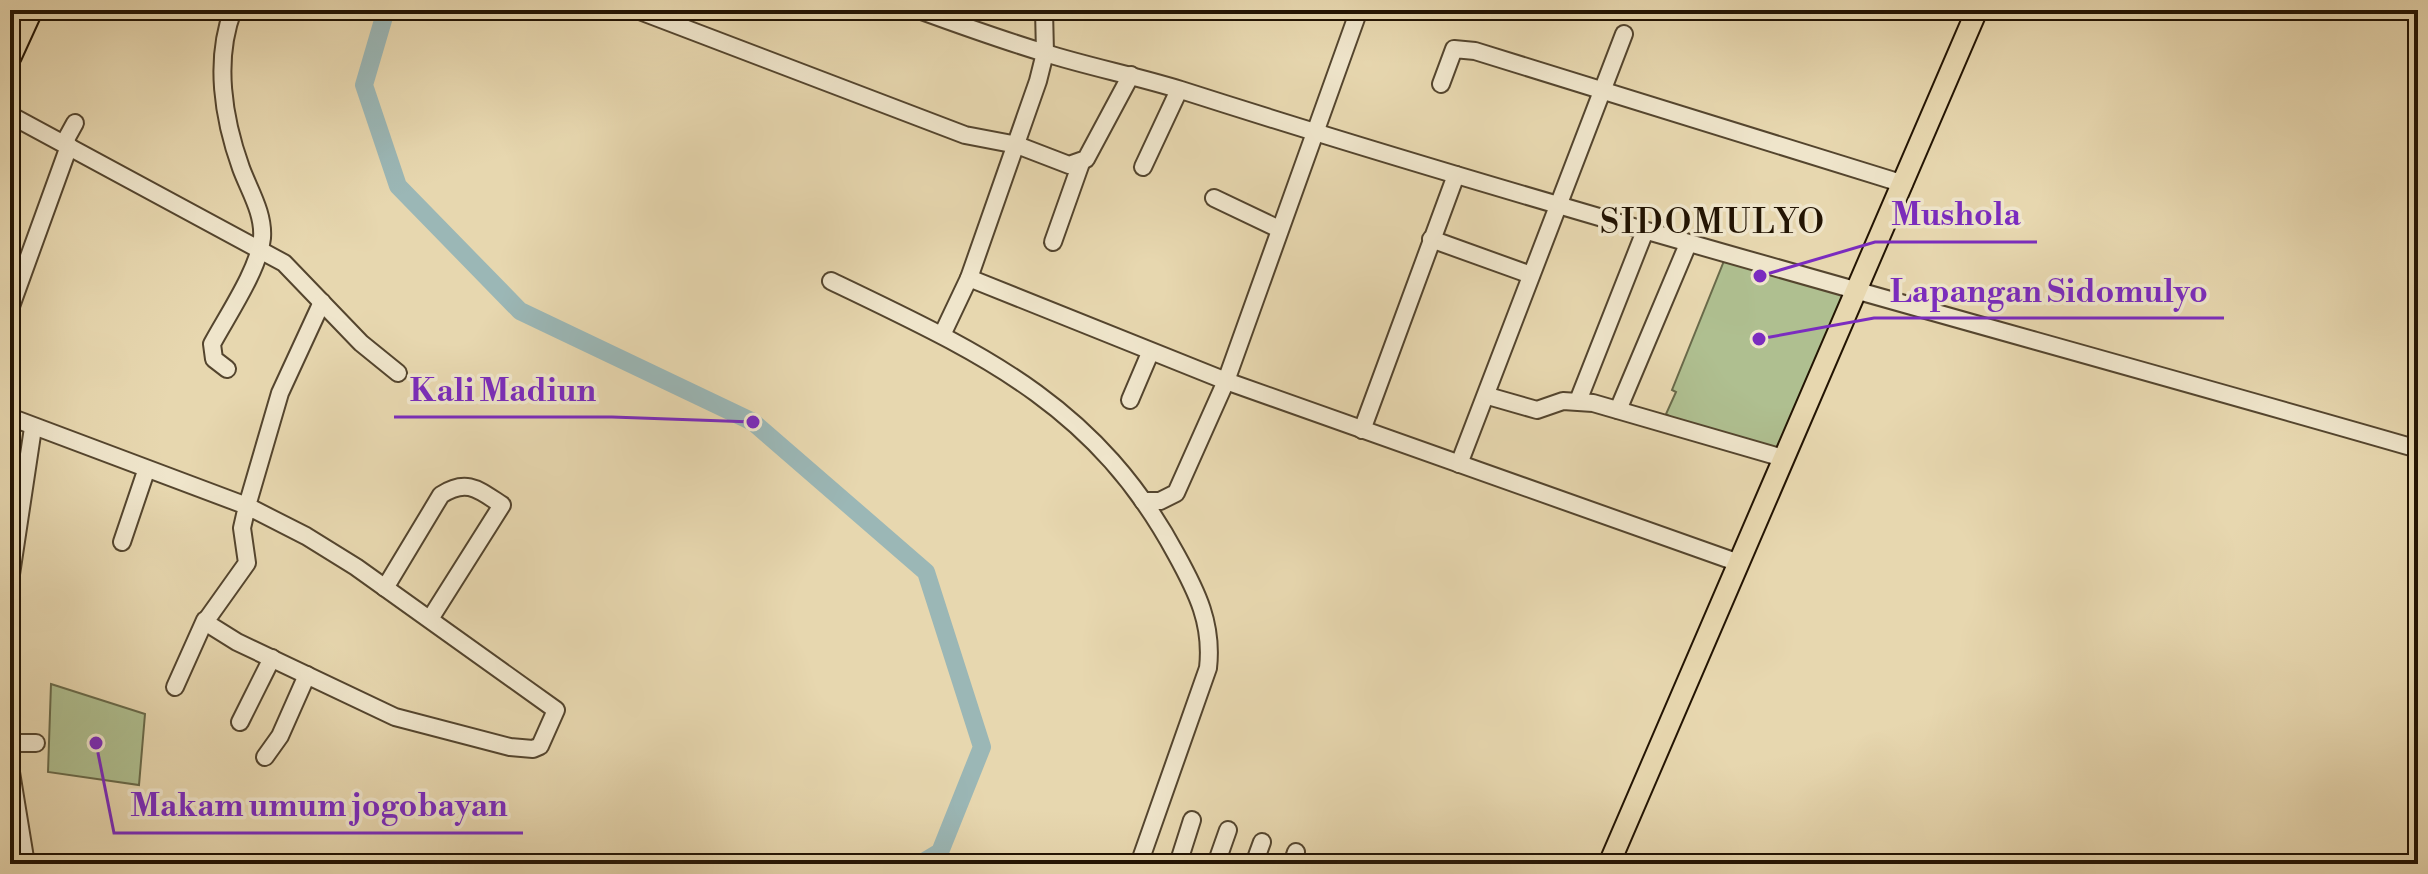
<svg xmlns="http://www.w3.org/2000/svg" width="2428" height="874" font-family="'Libre Bodoni',serif">
  <style>
    .green { fill: #afbf90; stroke: #696a4a; stroke-width: 2 }
    .lines { fill: none; stroke-linecap: round; stroke-linejoin: round }
    .river { stroke: #9bb7b6; stroke-width: 18 }
    .minor-casing { stroke: #54452e; stroke-width: 20 }
    .major-casing { stroke: #231403; stroke-width: 24 }
    .highway-casing { stroke: #231403; stroke-width: 26 }
    .minor { stroke: #efe5cb; stroke-width: 16 }
    .major { stroke: #e7d7af; stroke-width: 20 }
    .highway { stroke: #e7d7af; stroke-width: 22 }
    .labels { text-anchor: middle; stroke-width: 7; stroke-linejoin: round; paint-order: stroke }
    .quarter-label { font-size: 34px; letter-spacing: 2px; fill: #231403; stroke: #efe5cb }
    .leader { fill: none; stroke: #7b2cbf; stroke-width: 3 }
    .callout-dot { fill: #7b2cbf; stroke: #efe5cb; stroke-width: 3 }
    .callout-label { font-size: 32px; text-anchor: middle; font-weight: bold; fill: #7b2cbf; stroke: #efe5cb; stroke-width: 7; stroke-linejoin: round; paint-order: stroke }
  </style>
  <rect width="100%" height="100%" fill="#e7d7af"/>
  <filter id="stains"><feTurbulence type="fractalNoise" baseFrequency=".0025" numOctaves="4"/><feColorMatrix values="0 0 0 0 .2 0 0 0 0 .09 0 0 0 0 .02 0 0 0 .5 -.17"/></filter>
  <radialGradient id="worn" r=".72"><stop offset=".6" stop-color="#630" stop-opacity="0"/><stop offset="1" stop-color="#630" stop-opacity=".3"/></radialGradient>
  <g class="green">
    <path d="M 1726,256 L 1848,289 L 1776,453 L 1669,423 L 1671,417 L 1666,414 L 1676,392 L 1672,390 Z"/>
    <path d="M 51,684 L 145,714 L 139,785 L 48,772 Z"/>
  </g>
  <g class="lines">
    <path class="river" d="M 386,10 L 364,85 L 398,186 L 520,311 L 753,422 L 926,572 L 982,747 L 940,852 L 920,864"/>
    <defs>
      <g id="minor">
        <path d="M 637,10 L 965,135 L 1017,145 L 1069,165 L 1086,159 L 1131,75"/>
        <path d="M 919,10 C 960,25 1002,40 1045,53 C 1090,67 1136,76 1181,90 C 1590,221 2005,330 2418,449"/>
        <path d="M 1441,84 L 1454,49 L 1475,51 L 1904,184"/>
        <path d="M 10,115 L 284,263 L 361,343 L 398,373"/>
        <path d="M 64,143 L 75,123"/>
        <path d="M 1143,167 L 1179,90"/>
        <path d="M 1214,198 L 1279,229"/>
        <path d="M 1431,239 L 1531,275"/>
        <path d="M 1053,242 L 1081,163"/>
        <path d="M 969,278 L 1226,381 L 1739,563"/>
        <path d="M 831,281 C 978,352 1094,402 1176,554 C 1197,592 1213,624 1208,668 L 1139,864"/>
        <path d="M 10,309 L 69,146"/>
        <path d="M 942,335 L 969,278 L 1038,81 L 1045,53 L 1044,10"/>
        <path d="M 227,369 L 214,359 L 212,344 C 227,316 259,269 262,238 C 264,213 249,190 241,168 C 223,118 214,60 233,10"/>
        <path d="M 1488,396 L 1537,410 L 1563,401 L 1593,403 L 1783,458"/>
        <path d="M 1130,400 L 1150,353"/>
        <path d="M 1578,401 L 1645,231"/>
        <path d="M 1618,410 L 1688,244"/>
        <path d="M 10,417 L 247,506 L 306,536 L 356,567 L 556,710 L 540,746 L 533,749 L 510,747 L 395,717 L 237,642 L 205,622 L 247,563 L 242,528 L 247,506 L 280,393 L 322,302"/>
        <path d="M 1362,430 L 1456,175"/>
        <path d="M 1459,464 L 1624,34"/>
        <path d="M 1143,501 L 1160,501 L 1176,493 L 1226,381 L 1359,10"/>
        <path d="M 122,542 L 146,471"/>
        <path d="M 10,581 L 33,428"/>
        <path d="M 385,588 L 441,495 C 467,478 479,490 502,505 L 430,619"/>
        <path d="M 175,687 L 205,620"/>
        <path d="M 240,722 L 272,658"/>
        <path d="M 10,743 L 36,743"/>
        <path d="M 265,757 L 280,736 L 307,675"/>
        <path d="M 10,766 L 26,864"/>
        <path d="M 1178,864 L 1192,820"/>
        <path d="M 1216,864 L 1228,830"/>
        <path d="M 1254,864 L 1262,842"/>
        <path d="M 1292,864 L 1296,852"/>
      </g>
      <path id="major" d="M 1609,864 L 1977,10"/>
      <path id="highway" d="M 10,56 L 31,10"/>
    </defs>
    <use href="#minor" class="minor-casing"/>
    <use href="#major" class="major-casing"/>
    <use href="#highway" class="highway-casing"/>
    <use href="#minor" class="minor"/>
    <use href="#major" class="major"/>
    <use href="#highway" class="highway"/>
  </g>
  <g class="labels">
    <g class="quarter-label">
      <text x="1713" y="233">SIDOMULYO</text>
    </g>
  </g>
  <path class="leader" d="M1760 276L1875 242H2037M1759 339L1874 318H2224M753 422L612 417H394M96 743L114 833H523"/>
  <g class="callout-dot">
    <circle cx="1760" cy="276" r="8"/>
    <circle cx="1759" cy="339" r="8"/>
    <circle cx="753" cy="422" r="8"/>
    <circle cx="96" cy="743" r="8"/>
  </g>
  <g class="callout-label">
    <text x="1956" y="225">Mushola</text>
    <text x="2049" y="302">Lapangan Sidomulyo</text>
    <text x="503" y="401">Kali Madiun</text>
    <text x="319" y="816">Makam umum jogobayan</text>
  </g>
  <rect width="2428" height="874" fill="none" stroke="#e7d7af" stroke-width="40"/>
  <rect x="12" y="12" width="2404" height="850" fill="none" stroke="#231403" stroke-width="4"/>
  <rect x="20" y="20" width="2388" height="834" fill="none" stroke="#231403" stroke-width="2"/>
  <rect width="100%" height="100%" filter="url(#stains)"/>
  <rect width="100%" height="100%" fill="url(#worn)"/>
</svg>
